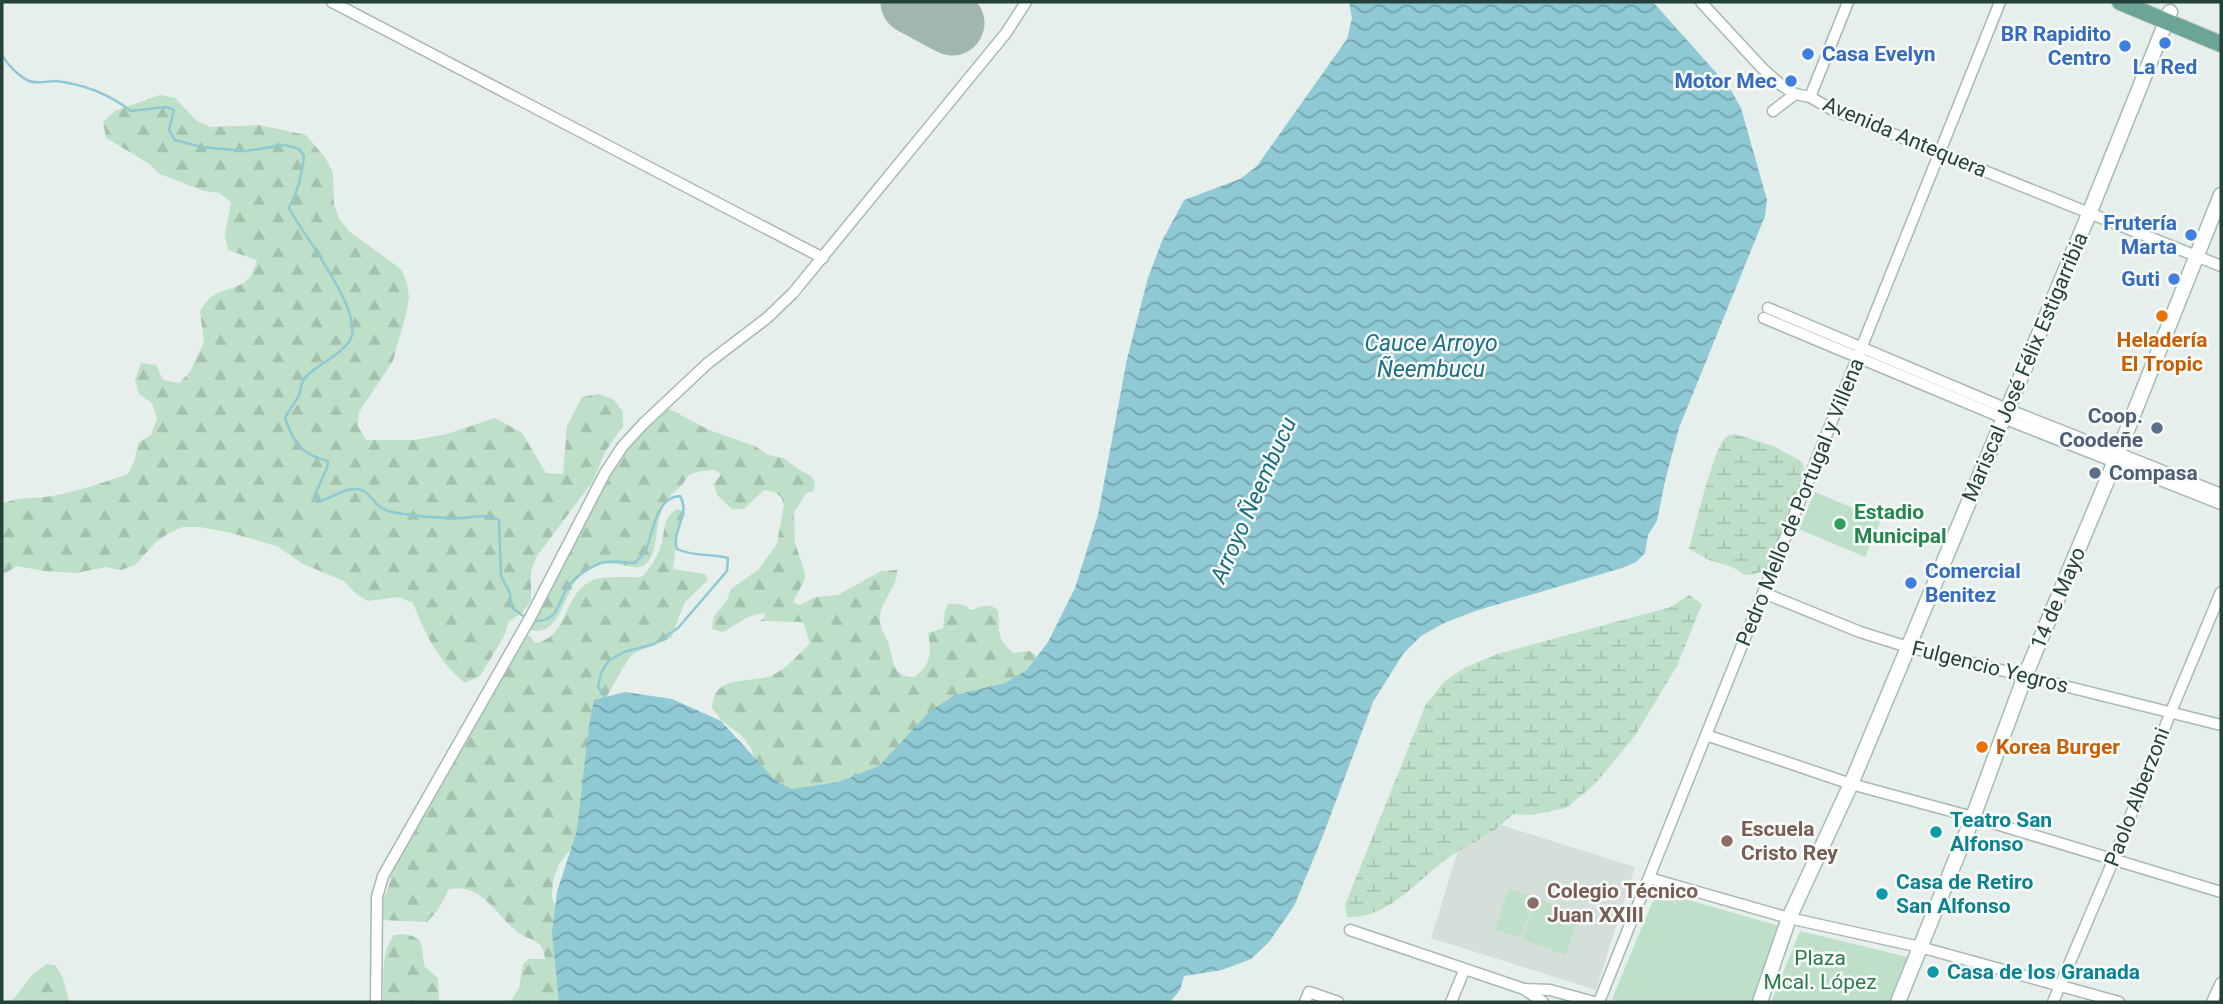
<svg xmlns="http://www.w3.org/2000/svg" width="2223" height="1004" font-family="Roboto,sans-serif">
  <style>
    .built { fill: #d4dfda }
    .forest { fill: url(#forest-firs) }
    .wetland { fill: url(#wetland-marsh) }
    .park { fill: #bfe0c8 }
    .water { fill: url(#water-waves) }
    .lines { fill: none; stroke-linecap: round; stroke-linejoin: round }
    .stream { stroke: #8ec9d4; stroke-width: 2.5 }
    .runway { stroke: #a2b6b0; stroke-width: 65 }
    .minor-casing { stroke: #a8b8b2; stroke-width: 13 }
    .secondary-casing { stroke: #a4bbb3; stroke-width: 17 }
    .primary-casing { stroke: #c2cac8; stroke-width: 18 }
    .minor { stroke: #fff; stroke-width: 10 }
    .secondary { stroke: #fff; stroke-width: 14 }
    .primary { stroke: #6aa596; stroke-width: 16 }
    .shop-dot { fill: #3f7fe0; stroke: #f7fbf9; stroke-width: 2.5 }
    .food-dot { fill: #e8710a; stroke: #f7fbf9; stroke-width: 2.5 }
    .service-dot { fill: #5c6f8a; stroke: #f7fbf9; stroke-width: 2.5 }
    .leisure-dot { fill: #2e9e5b; stroke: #f7fbf9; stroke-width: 2.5 }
    .culture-dot { fill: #0f9aa8; stroke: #f7fbf9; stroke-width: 2.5 }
    .education-dot { fill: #8d6e63; stroke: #f7fbf9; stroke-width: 2.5 }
    .labels { text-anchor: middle; stroke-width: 5; stroke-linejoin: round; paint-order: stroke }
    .shop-label { font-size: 21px; font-weight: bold; fill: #366cbe; stroke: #f7fbf9; text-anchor: end }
    .street-label { font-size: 21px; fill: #24423a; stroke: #f7fbf9 }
    .food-label { font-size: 21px; font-weight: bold; fill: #c56008; stroke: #f7fbf9 }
    .service-label { font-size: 21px; font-weight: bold; fill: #4e5e75; stroke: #f7fbf9; text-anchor: end }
    .leisure-label { font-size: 21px; font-weight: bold; fill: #27864d; stroke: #f7fbf9; text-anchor: start }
    .culture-label { font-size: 21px; font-weight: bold; fill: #0d838f; stroke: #f7fbf9; text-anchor: start }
    .education-label { font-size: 21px; font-weight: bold; fill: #785e54; stroke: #f7fbf9; text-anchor: start }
    .park-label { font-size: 21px; fill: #2d7a4b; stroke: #f7fbf9 }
    .water-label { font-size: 23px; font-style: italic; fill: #1c6f80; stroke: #f7fbf9 }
  </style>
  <defs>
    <pattern id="forest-firs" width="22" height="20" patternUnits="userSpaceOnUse" patternTransform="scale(1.75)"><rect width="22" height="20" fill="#bfe0c8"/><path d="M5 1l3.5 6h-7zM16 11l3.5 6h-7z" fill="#a4c1ad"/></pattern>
    <pattern id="wetland-marsh" width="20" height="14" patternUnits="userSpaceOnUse" patternTransform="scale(1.75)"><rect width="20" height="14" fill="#bfe0c8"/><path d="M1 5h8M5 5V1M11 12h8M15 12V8" fill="none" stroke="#a4c1ad"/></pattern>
    <pattern id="water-waves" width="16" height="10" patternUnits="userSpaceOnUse" patternTransform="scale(1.75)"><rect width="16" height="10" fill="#8ec9d4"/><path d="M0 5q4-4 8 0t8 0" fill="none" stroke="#74a5ad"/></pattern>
  </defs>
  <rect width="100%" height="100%" fill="#e6efeb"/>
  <path class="built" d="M 1469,815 L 1635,867 L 1596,990 L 1431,938 Z"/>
  <g class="forest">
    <path d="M 160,95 L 175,98 L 197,121 L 211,127 L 259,125 L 306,135 L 326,159 L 333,173 L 334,205 L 340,220 L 350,232 L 401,269 L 407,283 L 409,298 L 406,314 L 393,361 L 359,412 L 358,426 L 366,440 L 415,440 L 447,434 L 495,418 L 522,433 L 546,473 L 563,474 L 567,426 L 582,397 L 599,394 L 613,399 L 623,412 L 623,426 L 605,452 L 593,481 L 537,556 L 531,571 L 531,601 L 522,613 L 509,621 L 504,636 L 480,676 L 465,683 C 440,664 424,632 413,603 L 398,597 L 368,601 L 355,593 L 344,581 L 303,564 L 277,546 L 231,533 L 200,527 L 183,527 L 169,533 L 156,542 L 135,565 L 121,570 L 106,567 L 76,573 L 45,571 L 16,566 L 3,575 L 2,582 L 2,504 C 21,496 32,499 52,496 C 78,491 103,483 128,474 L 135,459 L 138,443 L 151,435 L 157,419 L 152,403 L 139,394 L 135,379 L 141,363 L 156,365 L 163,380 L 179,383 L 190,372 L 204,342 L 200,311 C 203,307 207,300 211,297 C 232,283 249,292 257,260 L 228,250 L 225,234 L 231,202 L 219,193 L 204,191 L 160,174 L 148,163 L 106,138 L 103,122 L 115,111 Z"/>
    <path d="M 658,403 L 709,430 L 755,446 L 768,455 L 784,458 L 798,469 L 811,476 L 815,483 L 814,491 L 806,493 L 794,513 L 795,543 L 805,573 L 804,581 L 793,602 L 800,605 L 815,597 L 838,595 L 881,571 L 897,570 C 898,587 882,599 880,616 C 879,628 884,632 888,642 C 894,657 890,678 915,677 C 931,663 932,653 928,633 L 943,628 L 945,611 L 948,604 C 958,603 964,604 971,610 C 982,606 988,602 998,610 C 1000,631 995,638 1014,653 L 1030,651 L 1036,656 L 1039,663 L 893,772 L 788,795 L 755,761 L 751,748 L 741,735 L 722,721 L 712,708 C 714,672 750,685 773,675 C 787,668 799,654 810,643 L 803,622 L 760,621 L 766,616 L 763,613 L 748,617 L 723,632 L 712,629 L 714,616 L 727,600 L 731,589 L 758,570 L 777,544 L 784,505 L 781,497 L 775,492 L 764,490 L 744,509 L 732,509 L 717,495 L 714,484 L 721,474 L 714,470 C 707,471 694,471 688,476 C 685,480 683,485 678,489 C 647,512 664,550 645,565 C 633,574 608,552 583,573 C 563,589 562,639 529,630 L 573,536 L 637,427 L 648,411 Z"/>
    <path d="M 678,509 L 685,513 L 677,535 L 673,569 L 705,574 L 708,580 L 685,602 L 671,638 L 634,653 L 629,658 L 609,692 L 604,708 L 601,744 L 573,846 L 559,864 L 553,880 L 552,896 L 556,911 L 563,1002 L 510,1002 L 519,988 L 523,964 L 529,959 L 545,959 C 544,938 528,941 516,931 C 495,913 481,883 449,889 L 438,910 L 427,922 L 382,920 C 378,903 390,891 391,874 L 523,633 L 531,637 L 535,643 C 569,638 562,595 591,581 C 605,575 626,578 641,577 C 650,570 658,555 662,543 C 665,529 663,515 678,509 Z"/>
    <path d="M 402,934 C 428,937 420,948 425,967 L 438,978 L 439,1002 L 383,1002 C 384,980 380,954 394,935 Z"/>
    <path d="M 47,964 L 55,965 L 63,978 L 69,1002 L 11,1002 L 33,974 Z"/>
  </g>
  <g class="wetland">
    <path d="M 1735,434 L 1773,446 L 1801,461 L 1804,467 L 1805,476 L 1794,496 L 1780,541 L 1767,569 L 1753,575 L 1746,575 L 1732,567 L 1709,560 L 1689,549 C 1695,527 1713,451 1725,438 C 1728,435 1731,435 1735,434 Z"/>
    <path d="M 1689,595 L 1702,604 L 1677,666 L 1634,737 L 1594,785 L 1566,808 L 1531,815 L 1513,814 C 1505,821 1497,829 1487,835 C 1474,843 1458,850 1445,860 C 1416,882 1387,919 1347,917 L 1345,905 L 1426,704 L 1445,681 L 1464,668 L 1497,654 L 1671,607 Z"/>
  </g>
  <g class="park">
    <path d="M 1815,492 L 1881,520 L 1865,557 L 1799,529 Z"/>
    <path d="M 1509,888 L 1535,898 L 1520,938 L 1495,929 Z"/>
    <path d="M 1657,891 L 1786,928 L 1757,1002 L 1622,1002 L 1612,999 Z"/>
    <path d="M 1537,898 L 1580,915 L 1565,955 L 1522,939 Z"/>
    <path d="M 1800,931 L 1912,958 L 1895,1002 L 1771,1002 Z"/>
  </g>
  <path class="water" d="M 1349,2 L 1653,2 L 1729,87 L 1741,108 L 1767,200 L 1765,216 L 1679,428 L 1665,481 L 1657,521 L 1648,535 L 1645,553 L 1636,562 L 1622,568 L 1475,611 L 1442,624 L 1421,636 L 1403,654 L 1373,702 L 1322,838 L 1294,906 L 1269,942 L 1251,959 L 1222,970 L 1184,976 L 1180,990 L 1170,1002 L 559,1002 L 552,933 L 557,892 L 577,830 L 589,725 L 594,700 L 625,692 L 672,699 L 721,721 L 776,781 L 792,789 L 838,782 L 879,766 L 930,711 L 955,695 L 1005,683 L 1027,670 L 1048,642 L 1075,588 L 1098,515 L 1127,359 L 1148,278 L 1162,241 L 1184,200 L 1240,179 L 1257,166 L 1347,39 L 1352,18 Z"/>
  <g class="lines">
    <g class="stream">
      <path d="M 2,55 C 7,64 18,76 29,81 C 36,84 48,81 56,81 C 83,84 110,95 131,111 L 166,107 L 174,110 L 169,130 L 175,140 L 201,147 L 245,151 L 285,145 L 299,149 L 304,156 C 302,175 298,192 289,208 C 303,236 368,315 349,342 C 338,358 312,367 304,379 C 301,383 301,390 299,395 C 295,403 289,410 285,418 C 294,444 301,454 328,461 L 327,468 L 314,497 L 317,502 C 330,499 343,488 357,489 C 372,490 373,509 392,512 C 413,516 435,518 457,518 C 471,518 486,513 499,520 L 501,576 L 510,593 L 511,607 L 526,618"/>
      <path d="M 531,621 C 563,623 556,598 572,582 C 579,574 596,563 606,562 C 615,560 626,563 634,563 C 639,559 643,555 646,550 C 653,532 656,497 680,496 C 691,514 671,531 677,549 C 693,557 711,553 728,558 L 727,571 L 678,628 L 654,644 L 624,652 L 608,661 L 601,673 L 598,687 L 607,700"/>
    </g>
    <path class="runway" d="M 913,2 L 952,23"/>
    <defs>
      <g id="minor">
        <path d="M 332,2 L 823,258"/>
        <path d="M 1701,2 L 1762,68 L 1781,85 L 1795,94 L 1810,97 L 1833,110 L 2221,266"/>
        <path d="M 1810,97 L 1848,2"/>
        <path d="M 1773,111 L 1795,94"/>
        <path d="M 1768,308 L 2007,409 L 2221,494"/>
        <path d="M 1764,318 L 2003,418 L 2221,504"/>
        <path d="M 1764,593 L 1860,632 L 1908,647 L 2221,725"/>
        <path d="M 1706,735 L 1851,784 L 1973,817 L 2221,892"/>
        <path d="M 1649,878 L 1789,918 L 1920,947 L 2119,1002"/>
        <path d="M 1350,930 L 1524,989 L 1550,990 L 1594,1002"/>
        <path d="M 1524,989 L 1543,1002"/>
        <path d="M 376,1002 L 377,897 L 383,876 L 530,618 L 605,473 L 622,447 L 643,424 L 708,363 L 767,318 L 793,293 L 1006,33 L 1026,2"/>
        <path d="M 1305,1002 L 1309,992 L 1338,1002"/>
        <path d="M 1451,1002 L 1464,971"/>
        <path d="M 1599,1002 L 2000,2"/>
        <path d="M 2053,1002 L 2113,861 L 2170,714 L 2221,592"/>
        <path d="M 2212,1002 L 2221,983"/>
      </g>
      <g id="secondary">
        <path d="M 1760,1002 L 1789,918 L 1851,784 L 2089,214 L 2170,12"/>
        <path d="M 1898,1002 L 1973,817 L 2025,676 L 2106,483 L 2221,195"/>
      </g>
      <path id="primary" d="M 2120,2 L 2221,44"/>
    </defs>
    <use href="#minor" class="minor-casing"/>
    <use href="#secondary" class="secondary-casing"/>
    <use href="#primary" class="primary-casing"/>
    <use href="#minor" class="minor"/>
    <use href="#secondary" class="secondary"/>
    <use href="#primary" class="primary"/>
  </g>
  <g class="shop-dot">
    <circle cx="2165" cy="43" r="7"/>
    <circle cx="2125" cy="46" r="7"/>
    <circle cx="1808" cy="54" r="7"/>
    <circle cx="1791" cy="81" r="7"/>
    <circle cx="2191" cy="235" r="7"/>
    <circle cx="2174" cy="279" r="7"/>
    <circle cx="1911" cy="583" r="7"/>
  </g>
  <g class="food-dot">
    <circle cx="2162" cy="316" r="7"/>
    <circle cx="1982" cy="747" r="7"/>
  </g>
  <g class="service-dot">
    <circle cx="2157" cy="428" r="7"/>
    <circle cx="2095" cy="473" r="7"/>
  </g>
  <circle class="leisure-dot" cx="1840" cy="524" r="7"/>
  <g class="culture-dot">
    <circle cx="1936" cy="832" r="7"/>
    <circle cx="1882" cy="894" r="7"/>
    <circle cx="1933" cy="972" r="7"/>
  </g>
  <g class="education-dot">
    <circle cx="1727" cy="841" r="7"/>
    <circle cx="1533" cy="903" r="7"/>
  </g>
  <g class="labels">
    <g class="shop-label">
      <text x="2111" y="41">BR Rapidito<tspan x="2111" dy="24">Centro</tspan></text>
      <text x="1822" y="61" text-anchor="start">Casa Evelyn</text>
      <text x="2165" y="74" text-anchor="middle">La Red</text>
      <text x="1777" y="88">Motor Mec</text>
      <text x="2177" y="230">Frutería<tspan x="2177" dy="24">Marta</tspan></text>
      <text x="2160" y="286">Guti</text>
      <text x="1925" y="578" text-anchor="start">Comercial<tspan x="1925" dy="24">Benitez</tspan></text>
    </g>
    <g class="street-label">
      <text transform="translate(1905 137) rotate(23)" y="7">Avenida Antequera</text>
      <text transform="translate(2025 367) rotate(-67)" y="7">Mariscal José Félix Estigarribia</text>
      <text transform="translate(1800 502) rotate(-68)" y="7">Pedro Mello de Portugal y Villena</text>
      <text transform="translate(2058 598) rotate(-67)" y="7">14 de Mayo</text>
      <text transform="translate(1990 667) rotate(14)" y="7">Fulgencio Yegros</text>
      <text transform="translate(2137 797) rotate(-69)" y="7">Paolo Alberzoni</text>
    </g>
    <g class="food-label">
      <text x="2162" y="347">Heladería<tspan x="2162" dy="24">El Tropic</tspan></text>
      <text x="1996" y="754" text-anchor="start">Korea Burger</text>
    </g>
    <g class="service-label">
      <text x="2143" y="423">Coop.<tspan x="2143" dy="24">Coodeñe</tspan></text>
      <text x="2109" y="480" text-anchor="start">Compasa</text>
    </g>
    <g class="leisure-label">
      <text x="1854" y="519">Estadio<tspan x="1854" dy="24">Municipal</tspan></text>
    </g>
    <g class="culture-label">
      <text x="1950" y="827">Teatro San<tspan x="1950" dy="24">Alfonso</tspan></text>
      <text x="1896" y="889">Casa de Retiro<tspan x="1896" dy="24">San Alfonso</tspan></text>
      <text x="1947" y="979">Casa de los Granada</text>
    </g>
    <g class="education-label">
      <text x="1741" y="836">Escuela<tspan x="1741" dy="24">Cristo Rey</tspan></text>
      <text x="1547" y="898">Colegio Técnico<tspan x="1547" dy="24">Juan XXIII</tspan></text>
    </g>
    <g class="park-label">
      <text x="1820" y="965">Plaza<tspan x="1820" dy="24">Mcal. López</tspan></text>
    </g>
    <g class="water-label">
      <text x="1431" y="351">Cauce Arroyo<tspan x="1431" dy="26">Ñeembucu</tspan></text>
      <text transform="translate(1253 500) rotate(-66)" y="8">Arroyo Ñeembucu</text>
    </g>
  </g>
  <rect width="2223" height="1004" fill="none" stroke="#24423a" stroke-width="7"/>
</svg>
